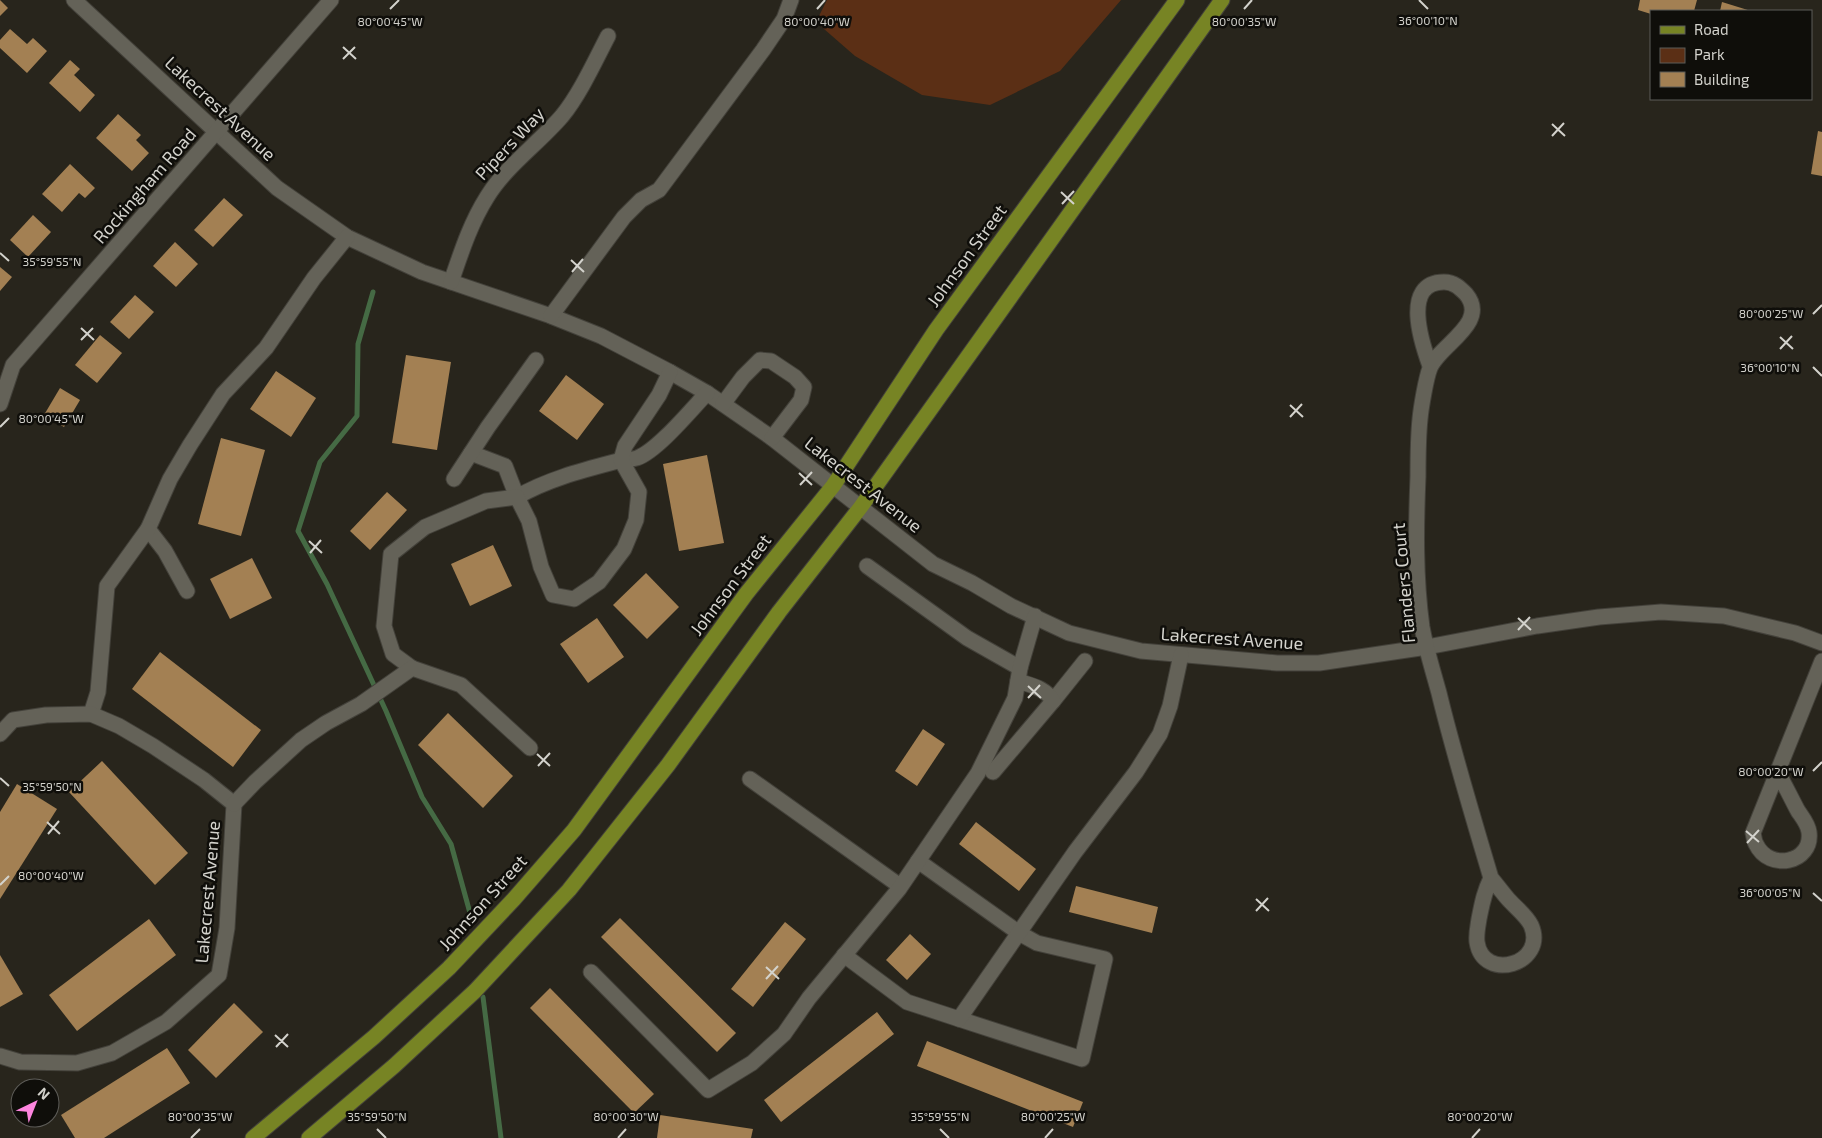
<svg xmlns="http://www.w3.org/2000/svg" width="1822" height="1138" font-family="'Exo 2',sans-serif">
  <style>
    .green { fill: #5b2f15 }
    .lines { fill: none; stroke-linecap: round; stroke-linejoin: round }
    .stream { stroke: #456a44; stroke-width: 5 }
    .building { fill: #a38053 }
    .minor-casing { stroke: #43413a; stroke-width: 17 }
    .major-casing { stroke: #43413a; stroke-width: 17 }
    .minor { stroke: #646258; stroke-width: 15 }
    .major { stroke: #778424; stroke-width: 15 }
    .ticks { fill: none; stroke: #d3d2cc; stroke-width: 2 }
    .labels { text-anchor: middle; stroke-width: 5; stroke-linejoin: round; paint-order: stroke }
    .street-label { font-size: 18px; fill: #d3d2cc; stroke: #0f0e0a }
    .ticks-label { font-size: 12px; text-anchor: middle; fill: #d3d2cc; stroke: #0f0e0a; stroke-width: 5; stroke-linejoin: round; paint-order: stroke }
  </style>
  <rect width="100%" height="100%" fill="#28251c"/>
  <path class="green" d="M 827,0 L 1121,0 L 1060,71 L 990,105 L 922,95 L 855,56 L 816,22 Z"/>
  <g class="lines">
    <g class="stream">
      <path d="M 373,292 L 358,344 L 357,416 L 320,462 L 298,531 L 327,584 L 386,711 L 422,797 L 451,844 L 470,913"/>
      <path d="M 483,997 L 501,1138"/>
    </g>
  </g>
  <g class="building">
    <path d="M 0,0 L 8,8 L 0,16 Z"/>
    <path d="M 1640,0 L 1697,0 L 1694,11 L 1651,11 L 1651,14 L 1638,10 Z"/>
    <path d="M 1722,2 L 1751,11 L 1720,11 Z"/>
    <path d="M 10,29 L 27,44 L 33,38 L 47,51 L 27,73 L 0,48 L 0,40 Z"/>
    <path d="M 70,60 L 80,69 L 74,75 L 95,95 L 80,112 L 49,83 Z"/>
    <path d="M 118,114 L 141,135 L 136,140 L 149,153 L 132,171 L 96,138 Z"/>
    <path d="M 1818,131 L 1822,132 L 1822,176 L 1811,174 Z"/>
    <path d="M 70,164 L 95,188 L 85,198 L 79,193 L 62,212 L 42,194 Z"/>
    <path d="M 224,198 L 243,215 L 213,247 L 194,230 Z"/>
    <path d="M 33,215 L 51,232 L 28,257 L 10,240 Z"/>
    <path d="M 175,242 L 198,264 L 176,287 L 153,266 Z"/>
    <path d="M 0,267 L 12,277 L 0,291 Z"/>
    <path d="M 135,295 L 154,312 L 129,339 L 110,322 Z"/>
    <path d="M 100,335 L 122,353 L 97,383 L 75,365 Z"/>
    <path d="M 406,355 L 451,362 L 437,450 L 392,443 Z"/>
    <path d="M 276,371 L 316,398 L 291,437 L 250,409 Z"/>
    <path d="M 566,375 L 604,404 L 577,440 L 539,411 Z"/>
    <path d="M 60,388 L 80,400 L 64,427 L 44,415 Z"/>
    <path d="M 221,438 L 265,450 L 241,536 L 198,524 Z"/>
    <path d="M 707,455 L 724,543 L 679,551 L 663,464 Z"/>
    <path d="M 387,492 L 407,510 L 370,550 L 350,531 Z"/>
    <path d="M 493,545 L 512,586 L 470,606 L 451,564 Z"/>
    <path d="M 252,558 L 272,598 L 230,619 L 210,579 Z"/>
    <path d="M 646,573 L 679,607 L 647,639 L 613,605 Z"/>
    <path d="M 597,618 L 624,657 L 588,683 L 560,644 Z"/>
    <path d="M 160,652 L 261,730 L 233,767 L 132,689 Z"/>
    <path d="M 448,713 L 513,776 L 483,808 L 418,745 Z"/>
    <path d="M 923,729 L 945,744 L 917,786 L 895,771 Z"/>
    <path d="M 102,761 L 188,853 L 155,885 L 69,792 Z"/>
    <path d="M 17,784 L 57,809 L 0,899 L 0,812 Z"/>
    <path d="M 976,822 L 1036,869 L 1019,891 L 959,844 Z"/>
    <path d="M 1076,886 L 1158,907 L 1152,933 L 1069,912 Z"/>
    <path d="M 620,918 L 736,1033 L 717,1052 L 601,937 Z"/>
    <path d="M 149,919 L 176,955 L 77,1031 L 49,995 Z"/>
    <path d="M 785,922 L 806,939 L 753,1007 L 731,989 Z"/>
    <path d="M 910,934 L 931,954 L 907,980 L 886,960 Z"/>
    <path d="M 0,955 L 23,994 L 0,1007 Z"/>
    <path d="M 550,988 L 654,1094 L 634,1113 L 530,1008 Z"/>
    <path d="M 234,1003 L 263,1032 L 216,1078 L 188,1050 Z"/>
    <path d="M 877,1012 L 894,1034 L 781,1122 L 764,1100 Z"/>
    <path d="M 927,1041 L 1083,1102 L 1073,1127 L 917,1066 Z"/>
    <path d="M 167,1048 L 190,1083 L 104,1138 L 75,1138 L 61,1115 Z"/>
    <path d="M 660,1115 L 753,1129 L 751,1138 L 657,1138 Z"/>
  </g>
  <g class="lines">
    <defs>
      <g id="minor">
        <path d="M 74,0 L 277,188 L 347,237 L 422,272 L 551,316 L 601,336 L 670,372 L 707,393 L 772,438 L 933,564 L 972,583 L 1011,606 L 1069,633 L 1141,651 L 1277,663 L 1319,663 L 1427,647 L 1537,626 L 1599,617 L 1661,612 L 1724,616 L 1795,633 L 1822,643"/>
        <path d="M 451,282 C 461,253 470,224 487,197 C 506,166 538,144 562,116 C 580,94 595,61 608,36"/>
        <path d="M 551,316 L 624,217 L 641,200 L 659,190 L 763,50 L 784,19 L 791,0"/>
        <path d="M 1430,366 C 1422,344 1401,282 1444,282 C 1454,282 1460,288 1466,294 C 1490,323 1439,345 1430,368 C 1426,378 1421,408 1420,419 C 1418,438 1418,457 1418,476 C 1416,526 1415,577 1422,627 C 1426,649 1433,671 1439,693 C 1454,755 1473,817 1491,878 C 1484,892 1482,904 1479,919 C 1478,926 1476,934 1477,942 C 1483,983 1548,964 1531,925 C 1526,915 1515,907 1508,899 C 1502,892 1497,885 1491,878"/>
        <path d="M 0,404 L 13,365 L 331,0"/>
        <path d="M 723,404 L 743,377 L 760,360 L 771,361 L 795,377 L 804,387 L 801,400 L 772,438"/>
        <path d="M 471,453 L 505,466 L 517,497 C 548,479 584,470 618,461 C 624,459 631,460 637,458 C 657,451 691,410 707,393"/>
        <path d="M 454,479 L 488,427 L 536,360"/>
        <path d="M 867,566 L 967,638 L 1020,668"/>
        <path d="M 187,591 L 165,551 L 148,529 L 170,479 L 190,445 L 223,394 L 266,348 L 314,278 L 347,237"/>
        <path d="M 412,668 L 393,654 L 384,626 L 391,554 L 425,527 L 486,501 L 517,497 L 529,521 L 541,567 L 553,595 L 574,599 L 599,582 L 624,549 L 636,520 L 639,492 L 621,460 L 625,446 L 659,395 L 670,372"/>
        <path d="M 1053,701 L 1085,661"/>
        <path d="M 91,714 L 98,692 L 107,586 L 148,529"/>
        <path d="M 0,734 L 13,720 L 46,715 L 91,714 L 119,726 L 153,746 L 204,780 L 234,804 L 227,928 L 219,975 L 166,1022 L 112,1053 L 77,1063 L 20,1062 L 0,1056"/>
        <path d="M 993,772 L 1053,701 C 1045,688 1033,686 1018,681"/>
        <path d="M 1778,773 C 1785,785 1791,798 1798,811 C 1802,817 1808,824 1809,832 C 1813,863 1769,872 1756,844 C 1754,841 1754,836 1753,833 L 1822,661"/>
        <path d="M 750,779 L 900,886"/>
        <path d="M 234,804 L 255,782 L 301,740 L 326,723 L 361,704 L 412,668 L 461,685 L 530,748"/>
        <path d="M 918,861 L 1019,933 L 1037,943 L 1105,959 L 1082,1059 L 959,1019"/>
        <path d="M 844,955 L 907,1002 L 959,1019 L 1075,852 L 1136,772 L 1160,734 L 1170,706 L 1181,655"/>
        <path d="M 591,972 L 708,1090 L 752,1063 L 784,1034 L 809,998 L 899,889 L 978,773 L 1015,698 L 1020,668 L 1035,616"/>
      </g>
      <g id="major">
        <path d="M 253,1138 L 374,1037 L 449,968 L 514,899 L 574,830 L 746,594 L 833,486 L 936,330 L 1177,0"/>
        <path d="M 309,1138 L 394,1066 L 475,991 L 569,890 L 668,765 L 779,612 L 860,508 L 1222,0"/>
      </g>
    </defs>
    <use href="#minor" class="minor-casing"/>
    <use href="#major" class="major-casing"/>
    <use href="#minor" class="minor"/>
    <use href="#major" class="major"/>
  </g>
  <path class="ticks" d="M 1419,0 L 1428,9M 390,9 L 399,0M 817,9 L 825,0M 1244,9 L 1252,0M 343,47 L 356,59M 343,59 L 355,47M 1552,124 L 1565,136M 1552,136 L 1564,123M 1061,192 L 1074,204M 1062,204 L 1074,191M 0,253 L 9,261M 571,260 L 584,272M 572,272 L 583,259M 1813,314 L 1822,305M 81,328 L 94,340M 1780,337 L 1793,349M 81,340 L 93,328M 1780,349 L 1792,336M 1813,367 L 1822,376M 1290,405 L 1303,417M 1290,417 L 1302,404M 0,427 L 9,418M 799,473 L 812,485M 800,485 L 812,472M 309,541 L 322,553M 310,553 L 321,540M 1518,618 L 1531,630M 1518,630 L 1530,617M 1028,686 L 1041,698M 1028,698 L 1040,685M 537,754 L 550,766M 538,766 L 550,753M 1813,771 L 1822,762M 0,778 L 9,786M 47,822 L 60,834M 1746,831 L 1759,842M 48,834 L 59,821M 1747,843 L 1759,830M 0,885 L 9,876M 1813,893 L 1822,901M 1256,899 L 1269,911M 1256,911 L 1268,898M 766,967 L 779,979M 766,979 L 778,966M 275,1035 L 288,1047M 276,1047 L 288,1034M 377,1129 L 386,1138M 940,1129 L 949,1138M 191,1138 L 200,1129M 618,1138 L 626,1129M 1045,1138 L 1053,1129M 1472,1138 L 1480,1129"/>
  <g class="labels">
    <g class="street-label">
      <text transform="translate(220 109) rotate(43)" y="6">Lakecrest Avenue</text>
      <text transform="translate(510 144) rotate(-47)" y="6">Pipers Way</text>
      <text transform="translate(145 186) rotate(-49)" y="6">Rockingham Road</text>
      <text transform="translate(967 256) rotate(-54)" y="6">Johnson Street</text>
      <text transform="translate(863 485) rotate(38)" y="6">Lakecrest Avenue</text>
      <text transform="translate(1404 583) rotate(-95)" y="6">Flanders Court</text>
      <text transform="translate(731 585) rotate(-53)" y="6">Johnson Street</text>
      <text transform="translate(1232 639) rotate(4)" y="6">Lakecrest Avenue</text>
      <text transform="translate(208 892) rotate(-85)" y="6">Lakecrest Avenue</text>
      <text transform="translate(483 903) rotate(-48)" y="6">Johnson Street</text>
    </g>
  </g>
  <g class="ticks-label">
    <text x="1428" y="25">36°00'10"N</text>
    <text x="390" y="26">80°00'45"W</text>
    <text x="817" y="26">80°00'40"W</text>
    <text x="1244" y="26">80°00'35"W</text>
    <text x="52" y="266">35°59'55"N</text>
    <text x="1771" y="318">80°00'25"W</text>
    <text x="1770" y="372">36°00'10"N</text>
    <text x="51" y="423">80°00'45"W</text>
    <text x="1771" y="776">80°00'20"W</text>
    <text x="52" y="791">35°59'50"N</text>
    <text x="51" y="880">80°00'40"W</text>
    <text x="1770" y="897">36°00'05"N</text>
    <text x="200" y="1121">80°00'35"W</text>
    <text x="626" y="1121">80°00'30"W</text>
    <text x="1053" y="1121">80°00'25"W</text>
    <text x="1480" y="1121">80°00'20"W</text>
    <text x="377" y="1121">35°59'50"N</text>
    <text x="940" y="1121">35°59'55"N</text>
  </g>
  <rect x="1650" y="10" width="162" height="90" fill="#0f0e0a" stroke="#5d5c58"/>
  <rect x="1660" y="26" width="25" height="8" fill="#778424" stroke="#5d5c58"/>
  <text x="1694" y="35" font-size="15" fill="#d3d2cc">Road</text>
  <rect x="1660" y="48" width="25" height="15" fill="#5b2f15" stroke="#5d5c58"/>
  <text x="1694" y="60" font-size="15" fill="#d3d2cc">Park</text>
  <rect x="1660" y="72" width="25" height="15" fill="#a38053" stroke="#5d5c58"/>
  <text x="1694" y="85" font-size="15" fill="#d3d2cc">Building</text>
  <g transform="translate(35 1103) rotate(43)"><circle r="24" fill="#0f0e0a" stroke="#5d5c58"/>
  <path d="M0-4L9 19L0 12L-9 19Z" fill="#fe85df"/>
  <text y="-8" font-size="14" font-weight="bold" text-anchor="middle" fill="#d3d2cc">N</text>
  </g>
</svg>
